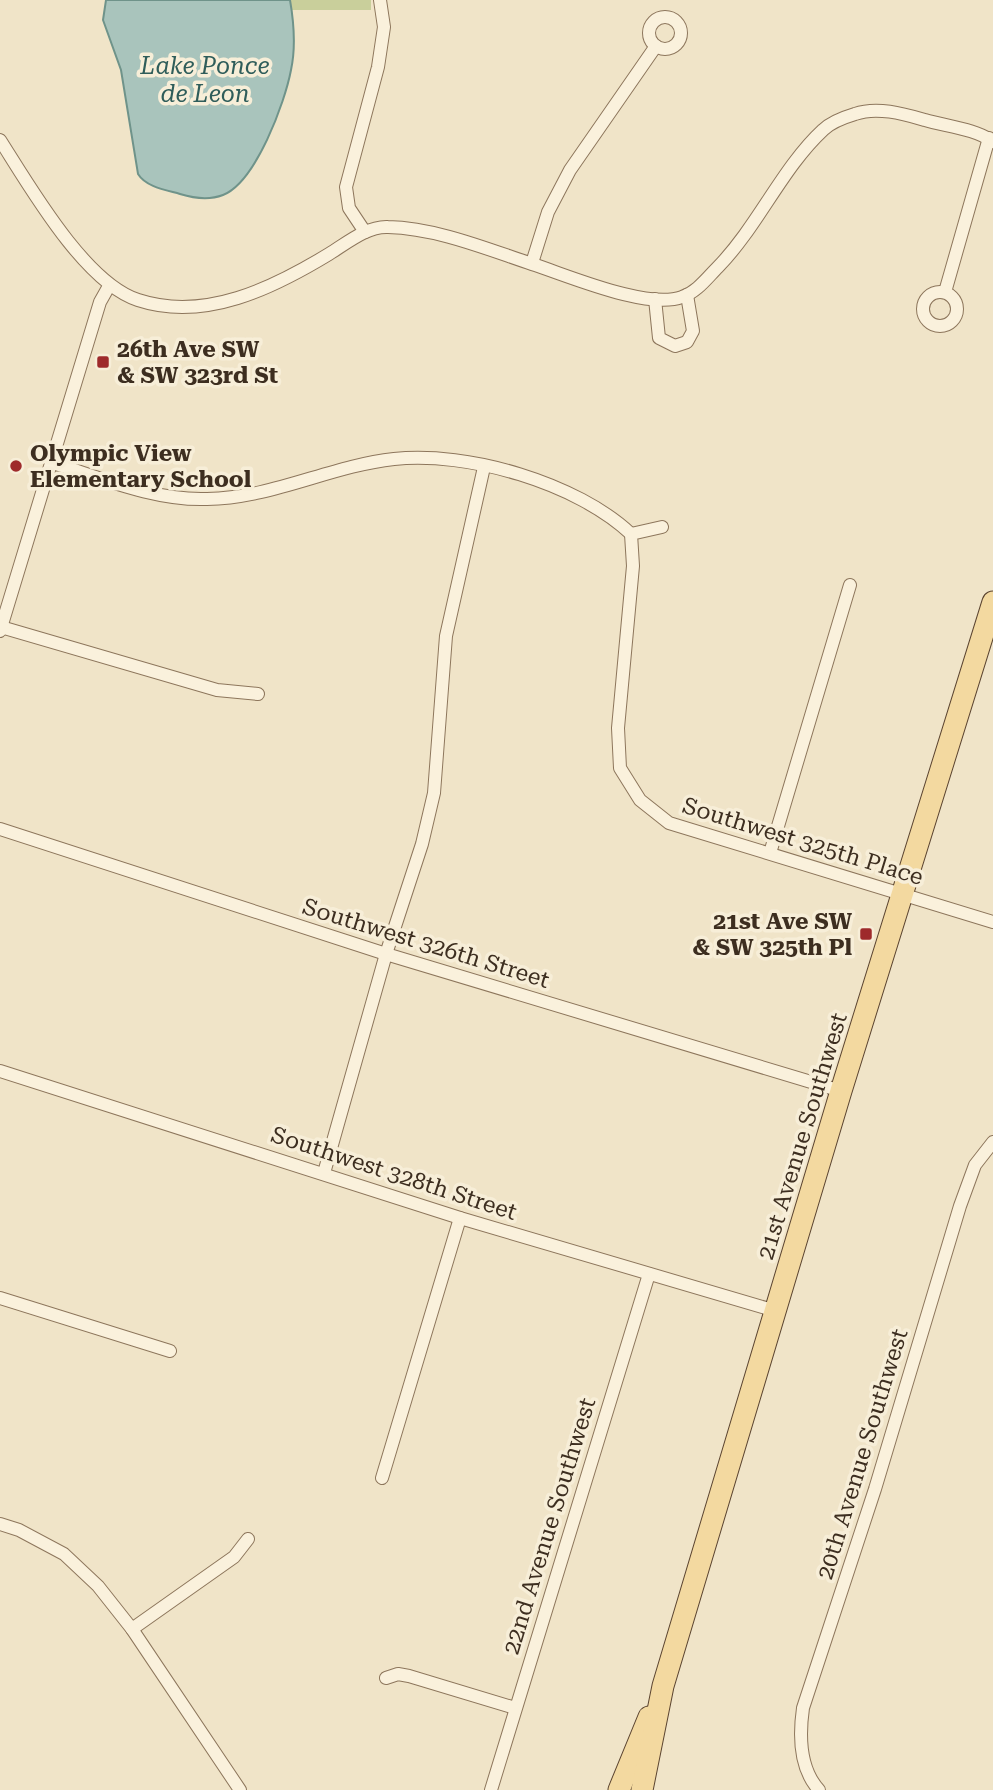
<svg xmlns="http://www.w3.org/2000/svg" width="993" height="1790" font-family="'Roboto Serif',serif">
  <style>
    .green { fill: #c9cf9b }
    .water { fill: #a9c4bc; stroke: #6f938a; stroke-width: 2 }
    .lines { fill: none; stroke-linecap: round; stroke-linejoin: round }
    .minor-casing { stroke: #8d765c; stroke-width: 14 }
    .primary-casing { stroke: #5b4430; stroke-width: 23 }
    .minor { stroke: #faf1dc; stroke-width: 12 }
    .primary { stroke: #f3d9a0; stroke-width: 21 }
    .poi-dot { fill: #9e2a2b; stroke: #f7eed8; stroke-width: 2.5 }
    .labels { text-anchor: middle; stroke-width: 7; stroke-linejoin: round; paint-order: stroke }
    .poi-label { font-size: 23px; font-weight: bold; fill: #3d2e20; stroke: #f7eed8; text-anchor: start }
    .street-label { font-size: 23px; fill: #3d2e20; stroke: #f7eed8 }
    .water-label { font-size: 24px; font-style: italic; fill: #2f5d5a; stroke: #f7eed8 }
  </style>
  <rect width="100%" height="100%" fill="#f0e4c8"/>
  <path class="green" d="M 290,0 L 371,0 L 371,10 L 292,10 Z"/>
  <path class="water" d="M 106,0 L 290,0 C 294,23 296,47 291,70 C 285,102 256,182 223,195 C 210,200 193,198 180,194 C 166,190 146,187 138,174 L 121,70 L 103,20 Z"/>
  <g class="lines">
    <defs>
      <g id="minor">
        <circle cx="665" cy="33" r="16"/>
        <path d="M 0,140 C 30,187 85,283 138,300 C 205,322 273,288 329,254 C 347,243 367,226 388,227 C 436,228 487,249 532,264 C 567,275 647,310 682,297 C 697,292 707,278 718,267 C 758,226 782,168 823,130 C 830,123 845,117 855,114 C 877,106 904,114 925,120 C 945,126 977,129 993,142"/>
        <path d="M 365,232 L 349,208 L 346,187 L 378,67 L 384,27 L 380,0"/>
        <path d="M 532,263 L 548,212 L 570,170 L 656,46"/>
        <path d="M 945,292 L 989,138"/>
        <circle cx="940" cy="309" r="17"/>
        <path d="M 655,299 L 659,338 L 675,346 L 687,342 L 693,331 L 687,295"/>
        <path d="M 53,463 C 101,478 156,501 207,499 C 273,498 330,466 394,459 C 468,451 577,483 631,534"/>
        <path d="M 662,527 L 631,534 L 633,566 L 618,728 L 620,768 L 640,800 L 669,823 L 993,922"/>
        <path d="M 1,627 L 217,690 L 258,694"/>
        <path d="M 0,631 L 100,302 L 109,286"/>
        <path d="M 0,829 L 386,954 L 841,1091"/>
        <path d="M 770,853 L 850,585"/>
        <path d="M 0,1071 L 460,1218 L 776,1311"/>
        <path d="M 324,1173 L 386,954 L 422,844 L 434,793 L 446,636 L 484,467"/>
        <path d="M 0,1298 L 170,1351"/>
        <path d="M 382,1478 L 460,1218"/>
        <path d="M 0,1524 L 19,1530 L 64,1554 L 98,1586 L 132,1629 L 240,1790"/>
        <path d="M 132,1629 L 234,1557 L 248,1539"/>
        <path d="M 386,1678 L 398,1674 L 409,1676 L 515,1708"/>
        <path d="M 491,1790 L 649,1274"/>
        <path d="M 819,1790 C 799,1768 799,1736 803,1708 L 875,1489 L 960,1206 L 975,1165 L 993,1142"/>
      </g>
      <g id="primary">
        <path d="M 619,1790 L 649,1717"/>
        <path d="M 642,1790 L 663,1686 L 841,1091 L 993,602"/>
      </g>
    </defs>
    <use href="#minor" class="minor-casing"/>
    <use href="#primary" class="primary-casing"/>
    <use href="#minor" class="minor"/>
    <use href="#primary" class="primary"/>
  </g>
  <g class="poi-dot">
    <rect x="96" y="355" width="14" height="14" rx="3.5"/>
    <circle cx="16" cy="466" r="7"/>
    <rect x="859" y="927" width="14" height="14" rx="3.5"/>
  </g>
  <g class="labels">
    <g class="poi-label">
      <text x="117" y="357">26th Ave SW<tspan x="117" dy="26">&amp; SW 323rd St</tspan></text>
      <text x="30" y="461">Olympic View<tspan x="30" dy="26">Elementary School</tspan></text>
      <text x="852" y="929" text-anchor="end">21st Ave SW<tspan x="852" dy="26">&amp; SW 325th Pl</tspan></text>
    </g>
    <g class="street-label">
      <text transform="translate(803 841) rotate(17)" y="8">Southwest 325th Place</text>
      <text transform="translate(426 943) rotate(17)" y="8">Southwest 326th Street</text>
      <text transform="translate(802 1136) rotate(-73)" y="8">21st Avenue Southwest</text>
      <text transform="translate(394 1173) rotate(18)" y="8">Southwest 328th Street</text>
      <text transform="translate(862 1454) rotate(-73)" y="8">20th Avenue Southwest</text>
      <text transform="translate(549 1526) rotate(-73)" y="8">22nd Avenue Southwest</text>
    </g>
    <g class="water-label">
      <text x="205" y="74">Lake Ponce<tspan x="205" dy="28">de Leon</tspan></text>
    </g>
  </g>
</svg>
